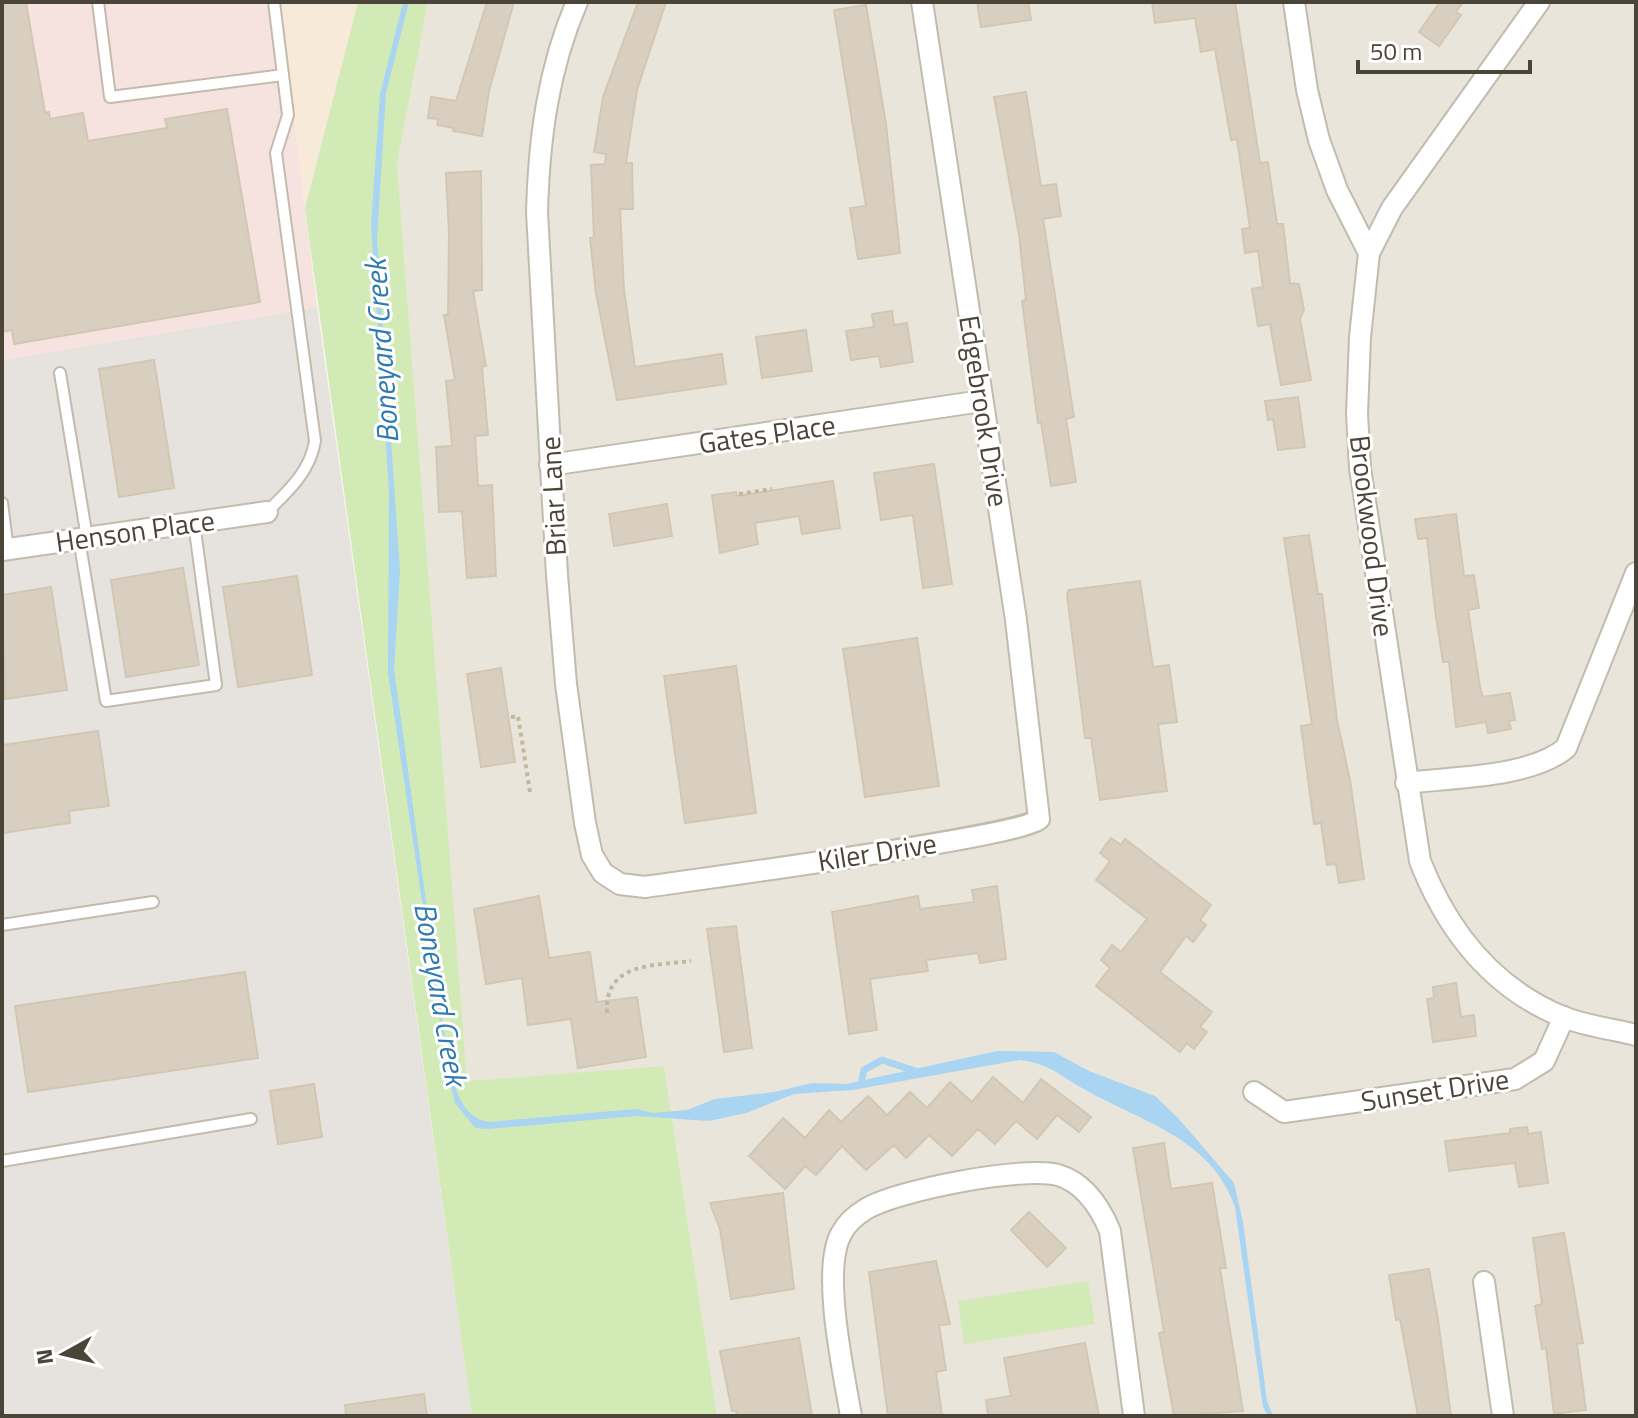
<svg xmlns="http://www.w3.org/2000/svg" width="1638" height="1418" font-family="'Titillium Web',sans-serif">
  <style>
    .residential { fill: #eae5da }
    .commercial { fill: #f7ead8 }
    .industrial { fill: #e6e2dd }
    .medical { fill: #f6e3e0 }
    .green { fill: #d2eab5 }
    .water { fill: #a9d4f2 }
    .lines { fill: none; stroke-linecap: round; stroke-linejoin: round }
    .stream { stroke: #a9d4f2; stroke-width: 7 }
    .building { fill: #d8cfc1; stroke: #d3c7b4; stroke-width: 2 }
    .service-casing { stroke: #c2bbae; stroke-width: 14 }
    .minor-casing { stroke: #c2bbae; stroke-width: 24 }
    .path { stroke: #c4b79f; stroke-width: 4; stroke-dasharray: 4 4; stroke-linecap: butt }
    .service { stroke: #fff; stroke-width: 10 }
    .minor { stroke: #fff; stroke-width: 20 }
    .labels { text-anchor: middle; stroke-width: 6; stroke-linejoin: round; paint-order: stroke }
    .street-label { font-size: 28px; fill: #4b4439; stroke: #fff }
    .water-label { font-size: 30px; font-style: italic; fill: #2e7ab2; stroke: #fff }
  </style>
  <rect width="100%" height="100%" fill="#f6f3ec"/>
  <path class="residential" d="M 428,2 L 1636,2 L 1636,1416 L 717,1416 L 664,1066 L 467,1082 L 397,163 Z"/>
  <path class="commercial" d="M 280,2 L 358,2 L 305,208 Z"/>
  <path class="industrial" d="M 317,307 L 472,1416 L 2,1416 L 2,360 Z"/>
  <path class="medical" d="M 2,2 L 280,2 L 317,307 L 2,360 Z"/>
  <g class="green">
    <path d="M 358,2 L 428,2 L 397,163 L 467,1081 L 664,1066 L 717,1416 L 472,1416 L 305,208 Z"/>
    <path d="M 1088,1281 L 1095,1324 L 964,1344 L 958,1301 Z"/>
  </g>
  <path class="water" d="M 403,2 L 409,2 L 386,93 L 377,238 L 400,571 L 394,669 L 447,1053 C 452,1077 458,1118 489,1122 L 636,1109 L 653,1113 L 687,1110 L 715,1099 L 774,1092 L 812,1083 L 846,1084 L 997,1051 L 1054,1052 L 1089,1071 L 1155,1096 L 1179,1119 L 1234,1183 L 1243,1222 L 1267,1401 L 1273,1416 L 1268,1416 L 1263,1407 L 1235,1207 C 1211,1137 1139,1121 1082,1088 C 1058,1074 1049,1064 1020,1060 L 852,1090 L 794,1094 L 746,1113 L 709,1121 L 636,1116 L 487,1129 L 475,1128 L 455,1103 L 447,1070 L 388,673 L 389,492 L 371,225 L 380,94 Z"/>
  <g class="lines">
    <path class="stream" d="M 856,1086 L 861,1084 L 864,1070 L 882,1060 L 921,1073"/>
  </g>
  <g class="building">
    <path d="M 2,2 L 26,2 L 45,113 L 49,112 L 50,119 L 83,113 L 88,141 L 167,128 L 165,119 L 227,109 L 260,302 L 14,344 L 12,330 L 2,332 Z"/>
    <path d="M 487,2 L 514,2 L 489,91 L 482,136 L 453,131 L 454,128 L 437,125 L 438,119 L 428,118 L 431,97 L 456,101 Z"/>
    <path d="M 638,2 L 666,2 L 637,90 L 626,163 L 632,163 L 633,209 L 620,209 L 624,290 L 635,367 L 722,354 L 726,384 L 617,400 L 596,293 L 590,238 L 594,238 L 591,165 L 605,164 L 606,154 L 594,152 L 603,97 Z"/>
    <path d="M 977,2 L 1028,2 L 1031,20 L 981,27 Z"/>
    <path d="M 1152,2 L 1235,2 L 1260,163 L 1268,162 L 1277,224 L 1283,224 L 1290,283 L 1299,284 L 1304,310 L 1300,319 L 1311,380 L 1281,385 L 1270,324 L 1258,326 L 1252,289 L 1263,287 L 1258,251 L 1245,253 L 1242,229 L 1250,228 L 1237,139 L 1231,140 L 1215,49 L 1201,52 L 1195,18 L 1155,23 Z"/>
    <path d="M 1440,2 L 1463,2 L 1456,12 L 1461,15 L 1439,46 L 1419,32 Z"/>
    <path d="M 866,5 L 886,124 L 900,253 L 858,259 L 850,208 L 866,206 L 834,10 Z"/>
    <path d="M 1026,92 L 1041,186 L 1056,184 L 1061,216 L 1043,219 L 1074,417 L 1066,419 L 1076,482 L 1051,486 L 1041,422 L 1038,423 L 1022,301 L 1026,300 L 1019,235 L 994,97 Z"/>
    <path d="M 481,171 L 482,290 L 473,291 L 486,366 L 482,367 L 488,435 L 475,436 L 478,486 L 492,485 L 496,576 L 467,578 L 462,511 L 439,512 L 436,447 L 452,446 L 446,381 L 455,380 L 444,315 L 448,315 L 449,234 L 446,173 Z"/>
    <path d="M 892,311 L 894,325 L 907,323 L 913,362 L 881,367 L 879,356 L 851,360 L 846,331 L 874,327 L 872,314 Z"/>
    <path d="M 806,330 L 812,371 L 762,378 L 756,337 Z"/>
    <path d="M 154,360 L 174,488 L 119,497 L 99,369 Z"/>
    <path d="M 1298,397 L 1305,447 L 1278,450 L 1273,419 L 1268,420 L 1265,401 Z"/>
    <path d="M 934,464 L 952,584 L 923,588 L 913,515 L 881,520 L 874,473 Z"/>
    <path d="M 833,481 L 840,528 L 802,534 L 799,516 L 755,523 L 758,544 L 720,553 L 712,495 L 736,492 L 737,496 Z"/>
    <path d="M 667,504 L 672,536 L 614,546 L 609,514 Z"/>
    <path d="M 1456,514 L 1464,576 L 1474,575 L 1479,608 L 1468,610 L 1480,687 L 1483,697 L 1510,693 L 1515,720 L 1509,721 L 1511,729 L 1488,733 L 1486,722 L 1456,727 L 1449,662 L 1443,662 L 1435,610 L 1427,538 L 1418,539 L 1415,519 Z"/>
    <path d="M 1309,535 L 1318,594 L 1322,594 L 1337,720 L 1350,780 L 1364,879 L 1339,883 L 1336,864 L 1327,865 L 1321,823 L 1314,824 L 1301,726 L 1312,724 L 1284,538 Z"/>
    <path d="M 183,568 L 199,665 L 126,677 L 111,580 Z"/>
    <path d="M 297,576 L 312,675 L 238,687 L 223,587 Z"/>
    <path d="M 1140,581 L 1153,667 L 1169,665 L 1177,722 L 1158,724 L 1167,791 L 1100,800 L 1091,738 L 1085,738 L 1067,594 L 1069,590 Z"/>
    <path d="M 51,587 L 67,690 L 5,699 L 2,595 Z"/>
    <path d="M 917,638 L 939,786 L 865,797 L 843,649 Z"/>
    <path d="M 736,666 L 756,813 L 685,823 L 664,676 Z"/>
    <path d="M 501,668 L 515,762 L 481,767 L 467,674 Z"/>
    <path d="M 98,731 L 109,806 L 69,811 L 70,823 L 2,833 L 2,745 Z"/>
    <path d="M 1111,838 L 1121,845 L 1125,839 L 1211,905 L 1200,920 L 1206,925 L 1193,942 L 1186,936 L 1160,972 L 1212,1012 L 1200,1027 L 1207,1032 L 1194,1049 L 1187,1043 L 1180,1052 L 1096,986 L 1110,968 L 1101,960 L 1112,945 L 1121,952 L 1147,919 L 1096,880 L 1110,861 L 1100,853 Z"/>
    <path d="M 997,886 L 1006,959 L 980,963 L 978,953 L 926,960 L 928,971 L 870,979 L 877,1030 L 849,1034 L 832,912 L 918,896 L 920,909 L 974,902 L 972,890 Z"/>
    <path d="M 539,896 L 549,958 L 590,952 L 597,1002 L 637,997 L 646,1057 L 578,1068 L 571,1019 L 528,1025 L 522,978 L 486,984 L 474,909 Z"/>
    <path d="M 736,926 L 752,1048 L 724,1052 L 707,929 Z"/>
    <path d="M 245,972 L 258,1058 L 28,1092 L 15,1006 Z"/>
    <path d="M 1456,983 L 1461,1017 L 1474,1015 L 1476,1036 L 1433,1042 L 1427,999 L 1434,998 L 1433,987 Z"/>
    <path d="M 993,1077 L 1023,1103 L 1041,1079 L 1091,1117 L 1079,1132 L 1057,1115 L 1037,1139 L 1016,1121 L 995,1144 L 978,1129 L 952,1156 L 929,1135 L 906,1158 L 894,1145 L 866,1170 L 842,1146 L 816,1175 L 805,1166 L 785,1189 L 749,1156 L 783,1118 L 805,1138 L 829,1110 L 841,1122 L 868,1096 L 887,1115 L 910,1092 L 927,1108 L 950,1082 L 972,1102 Z"/>
    <path d="M 314,1084 L 322,1137 L 278,1144 L 270,1091 Z"/>
    <path d="M 1527,1127 L 1528,1134 L 1541,1132 L 1548,1183 L 1519,1187 L 1515,1163 L 1449,1171 L 1445,1141 L 1510,1133 L 1510,1129 Z"/>
    <path d="M 1164,1143 L 1171,1189 L 1212,1183 L 1226,1268 L 1220,1268 L 1243,1411 L 1174,1416 L 1159,1333 L 1164,1332 L 1133,1148 Z"/>
    <path d="M 783,1193 L 794,1289 L 731,1299 L 720,1229 L 710,1203 Z"/>
    <path d="M 1029,1212 L 1066,1248 L 1047,1267 L 1011,1230 Z"/>
    <path d="M 1564,1233 L 1583,1343 L 1577,1344 L 1586,1410 L 1554,1414 L 1546,1348 L 1542,1349 L 1535,1306 L 1542,1304 L 1533,1238 Z"/>
    <path d="M 936,1261 L 950,1324 L 939,1325 L 946,1370 L 936,1372 L 942,1416 L 888,1416 L 869,1272 Z"/>
    <path d="M 1429,1269 L 1438,1320 L 1451,1416 L 1418,1416 L 1400,1319 L 1396,1320 L 1389,1275 Z"/>
    <path d="M 799,1338 L 812,1416 L 737,1416 L 736,1410 L 732,1411 L 720,1351 Z"/>
    <path d="M 1085,1343 L 1099,1416 L 988,1416 L 986,1400 L 1011,1396 L 1004,1358 Z"/>
    <path d="M 424,1394 L 427,1416 L 346,1416 L 345,1405 Z"/>
  </g>
  <g class="lines">
    <defs>
      <g id="service">
        <path d="M 98,2 L 110,97 L 283,75"/>
        <path d="M 60,373 L 87,538"/>
        <path d="M 2,503 L 8,550"/>
        <path d="M 267,512 C 288,491 310,472 315,441 L 276,153 L 288,115 L 274,2"/>
        <path d="M 79,539 L 106,701 L 216,685 L 194,523"/>
        <path d="M 2,925 L 153,902"/>
        <path d="M 2,1161 L 251,1119"/>
      </g>
      <g id="minor">
        <path d="M 577,2 C 548,69 539,139 537,212 L 557,575 L 566,684 L 585,823 L 592,855 L 603,873 L 620,884 L 645,887 C 694,880 1023,836 1039,819 L 1016,620 L 922,2"/>
        <path d="M 1294,2 L 1307,90 L 1319,140 L 1337,190 L 1369,253 L 1360,337 L 1357,414 L 1360,468 L 1420,861 C 1447,930 1492,988 1563,1017 C 1586,1026 1612,1029 1636,1035"/>
        <path d="M 1369,253 L 1392,208 L 1539,2"/>
        <path d="M 550,465 L 982,401"/>
        <path d="M 2,550 L 267,512"/>
        <path d="M 1406,783 C 1452,777 1530,778 1566,748 L 1636,573"/>
        <path d="M 1254,1092 L 1284,1112 L 1515,1079 L 1544,1061 L 1564,1017"/>
        <path d="M 1484,1282 L 1503,1416"/>
        <path d="M 851,1416 C 844,1374 821,1271 841,1234 C 846,1224 856,1215 866,1209 C 898,1190 1023,1166 1058,1175 C 1085,1183 1100,1207 1110,1231 L 1134,1416"/>
      </g>
    </defs>
    <use href="#service" class="service-casing"/>
    <use href="#minor" class="minor-casing"/>
    <g class="path">
      <path d="M 739,494 L 772,489"/>
      <path d="M 511,717 L 518,716 L 530,792"/>
      <path d="M 607,1013 C 604,962 654,966 691,961"/>
    </g>
    <use href="#service" class="service"/>
    <use href="#minor" class="minor"/>
  </g>
  <g class="labels">
    <g class="street-label">
      <text transform="translate(984 411) rotate(81)" y="10">Edgebrook Drive</text>
      <text transform="translate(767 434) rotate(-8)" y="10">Gates Place</text>
      <text transform="translate(553 496) rotate(-93)" y="10">Briar Lane</text>
      <text transform="translate(135 531) rotate(-8)" y="10">Henson Place</text>
      <text transform="translate(1372 536) rotate(83)" y="10">Brookwood Drive</text>
      <text transform="translate(877 852) rotate(-9)" y="10">Kiler Drive</text>
      <text transform="translate(1435 1090) rotate(-9)" y="10">Sunset Drive</text>
    </g>
    <g class="water-label">
      <text transform="translate(382 351) rotate(-94)" y="10">Boneyard Creek</text>
      <text transform="translate(440 994) rotate(80)" y="10">Boneyard Creek</text>
    </g>
  </g>
  <rect width="1638" height="1418" fill="none" stroke="#4b4439" stroke-width="8"/>
  <g transform="translate(64 1354) rotate(262)" stroke="#ffffff" stroke-width="6" paint-order="stroke">
  <path d="M0-6L14 30L0 20L-14 30Z" fill="#4b4439"/>
  <text y="-12" font-size="22" font-weight="bold" text-anchor="middle" fill="#4b4439">N</text>
  </g>
  <path d="M1358 60v12h172v-12" fill="none" stroke="#4b4439" stroke-width="4"/>
  <text x="1370" y="60" font-size="24" fill="#4b4439" stroke="#ffffff" stroke-width="6" paint-order="stroke">50 m</text>
</svg>
